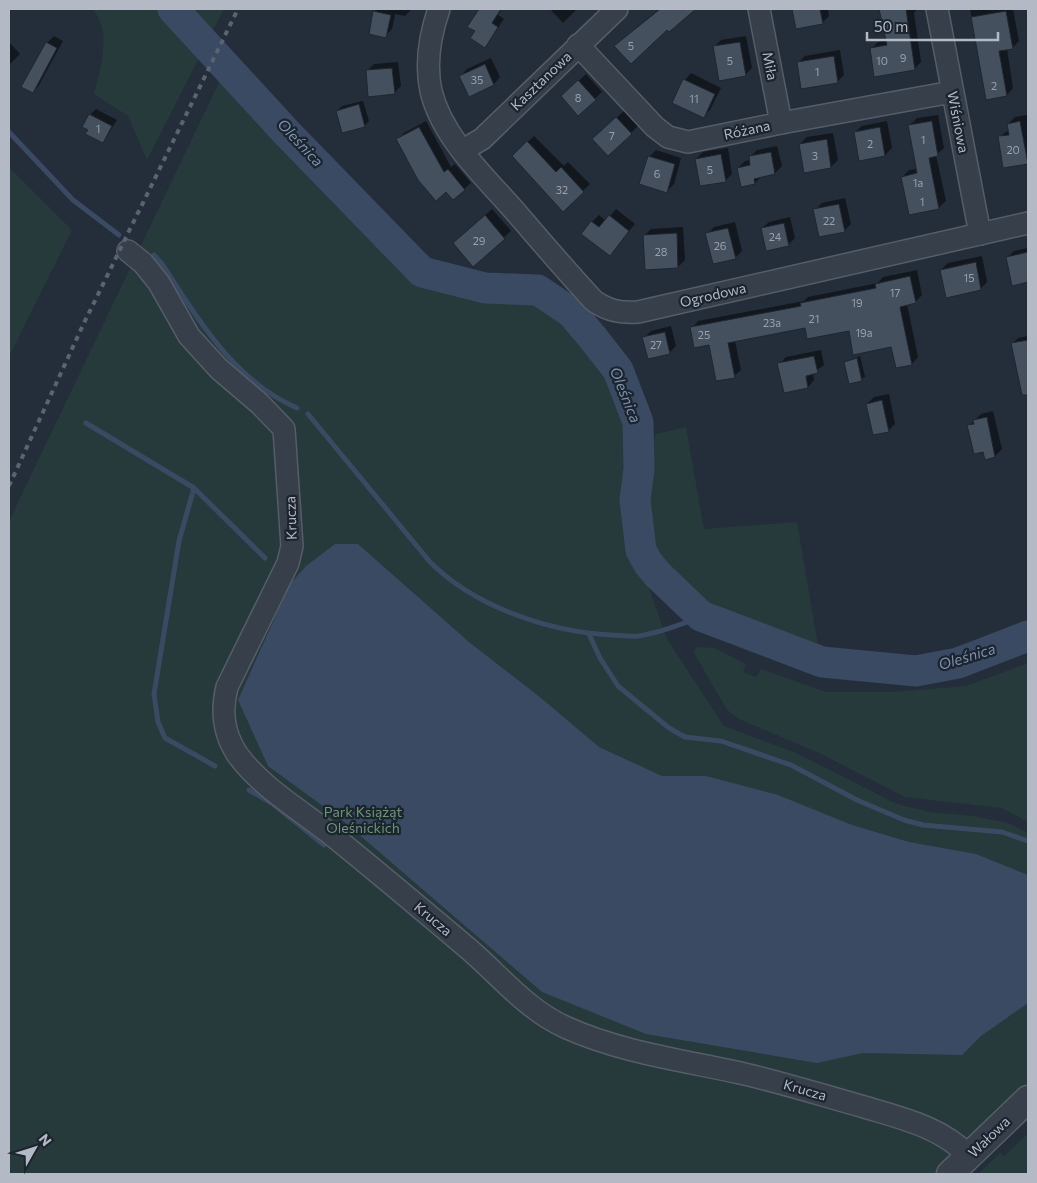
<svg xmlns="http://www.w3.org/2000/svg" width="1037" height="1183" font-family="Commissioner,sans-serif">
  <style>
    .green { fill: #26393b }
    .water { fill: #3a4a62 }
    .shadow { fill: #0007 }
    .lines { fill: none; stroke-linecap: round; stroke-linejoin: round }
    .stream { stroke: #3a4a62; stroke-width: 5 }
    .river { stroke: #3a4a62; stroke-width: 31 }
    .building { fill: #45505e; stroke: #1e2631 }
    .minor-casing { stroke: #555d68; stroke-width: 24 }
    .tertiary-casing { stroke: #555d68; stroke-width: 29 }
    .minor { stroke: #373f4a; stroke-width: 21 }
    .tertiary { stroke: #373f4a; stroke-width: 26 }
    .rail { stroke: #596371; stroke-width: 4; stroke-dasharray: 5 5; stroke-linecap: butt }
    .labels { text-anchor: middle; stroke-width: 4.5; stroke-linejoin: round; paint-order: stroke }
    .number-label { font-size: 11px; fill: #98a0ac }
    .street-label { font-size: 14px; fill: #b3bac6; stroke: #1c242f }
    .park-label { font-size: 14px; fill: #6b9675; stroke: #1c242f }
    .water-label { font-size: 15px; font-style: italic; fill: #7c90ac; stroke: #1c242f }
  </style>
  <rect width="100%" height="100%" fill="#242d3a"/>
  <g class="green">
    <path d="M 92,9 L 224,9 L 147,160 L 128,116 L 94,94 C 100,69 113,30 92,9 Z"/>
    <path d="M 222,76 L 420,282 L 541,303 L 593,350 L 622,396 L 630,433 L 631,491 L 636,551 L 667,639 L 724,726 L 796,753 L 897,804 L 930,812 L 973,816 L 1008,823 L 1028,833 L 1028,1083 L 935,1174 L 9,1174 L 9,521 Z"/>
    <path d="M 9,167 L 72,230 L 9,357 Z"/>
    <path d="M 686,427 L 704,529 L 797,522 L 818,645 C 766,627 672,608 652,548 C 649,536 648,522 648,510 C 646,485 648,457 656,434 Z"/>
    <path d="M 696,647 L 715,648 L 746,664 L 743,672 L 756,677 L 761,669 L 826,692 L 892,692 L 966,686 L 1028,663 L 1028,822 L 1001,808 L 905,797 L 819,753 L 739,719 L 727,710 L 694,653 Z"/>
    <path d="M 1028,1133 L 1028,1174 L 978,1174 L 1000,1153 L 1004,1156 Z"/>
  </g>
  <path class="water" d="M 335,544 L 358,544 L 469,642 L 541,698 L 599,747 L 662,776 L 706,776 L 778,795 L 852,825 L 909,842 L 976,854 L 1028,875 L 1028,1003 L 981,1036 L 962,1055 L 863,1053 L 817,1063 L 646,1034 L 542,992 L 342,820 L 268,766 L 238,700 L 290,584 L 306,566 Z"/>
  <g class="shadow">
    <path d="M 377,9 L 412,9 L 405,16 L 395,14 L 392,29 L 385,36 L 375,11 Z"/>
    <path d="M 480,9 L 502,9 L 498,15 L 504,19 L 485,46 L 477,31 L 469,26 Z"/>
    <path d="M 550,9 L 577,9 L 563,23 Z"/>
    <path d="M 659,9 L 693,9 L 668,28 L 623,39 Z"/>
    <path d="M 793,9 L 828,9 L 829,16 L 822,23 L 797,28 Z"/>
    <path d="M 881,9 L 917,9 L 914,13 L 921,62 L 914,69 L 872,48 L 878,42 L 887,40 Z"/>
    <path d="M 970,9 L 1013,9 L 1019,41 L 1012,48 L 1007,49 L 1013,88 L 1007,95 L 987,98 Z"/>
    <path d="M 54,36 L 63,41 L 39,85 L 33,92 L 47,43 Z"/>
    <path d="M 746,36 L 752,68 L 745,75 L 714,47 L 721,40 Z"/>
    <path d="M 9,42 L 20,54 L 9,65 Z"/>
    <path d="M 840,50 L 844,75 L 838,81 L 798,63 L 805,56 Z"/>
    <path d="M 491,58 L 500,77 L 494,84 L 469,95 L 461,76 L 467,69 Z"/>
    <path d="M 398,62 L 401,86 L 394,93 L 367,71 L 374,64 Z"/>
    <path d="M 691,73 L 721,88 L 710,110 L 703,116 L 685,80 Z"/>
    <path d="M 586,74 L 602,92 L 578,114 L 569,90 Z"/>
    <path d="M 363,101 L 369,121 L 364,126 L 337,111 L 342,106 Z"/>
    <path d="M 96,109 L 117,120 L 103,142 L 89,130 L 90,115 Z"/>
    <path d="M 624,111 L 638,126 L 609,154 L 594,139 Z"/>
    <path d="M 938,115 L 944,148 L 936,155 L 946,201 L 939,207 L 910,213 L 902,177 L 909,170 L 917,169 L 910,125 L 917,118 Z"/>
    <path d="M 1027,115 L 1028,123 L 1027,163 L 999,137 L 1009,130 L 1008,124 L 1015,117 Z"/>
    <path d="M 426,121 L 451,167 L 455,164 L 471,183 L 464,189 L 446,190 L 397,140 L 404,133 Z"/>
    <path d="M 887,121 L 892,148 L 885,155 L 855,132 L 862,126 Z"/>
    <path d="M 833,133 L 838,160 L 831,167 L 800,144 L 807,137 Z"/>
    <path d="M 534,136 L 564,166 L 568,162 L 590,184 L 563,210 L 513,156 Z"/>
    <path d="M 777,146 L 782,166 L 775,173 L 762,176 L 755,183 L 738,168 L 745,161 L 751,160 L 750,157 L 757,150 Z"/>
    <path d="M 728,148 L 732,174 L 725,181 L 696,159 L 703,152 Z"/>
    <path d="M 656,150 L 681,158 L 674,184 L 667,191 L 649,157 Z"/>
    <path d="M 845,198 L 851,224 L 844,231 L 815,210 L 822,203 Z"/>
    <path d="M 492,209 L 511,231 L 473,265 L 461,236 Z"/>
    <path d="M 616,209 L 635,224 L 610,254 L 592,222 L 599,215 L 606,221 Z"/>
    <path d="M 790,217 L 795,238 L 788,245 L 762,228 L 769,222 Z"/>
    <path d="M 735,222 L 742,251 L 735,258 L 707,234 L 714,227 Z"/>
    <path d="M 683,227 L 685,260 L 678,267 L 645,235 L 651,229 Z"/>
    <path d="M 1028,248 L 1028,281 L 1013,284 L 1007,258 L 1014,251 Z"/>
    <path d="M 982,256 L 987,282 L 980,289 L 941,270 L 948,263 Z"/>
    <path d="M 917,270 L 922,295 L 915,302 L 907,304 L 918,357 L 912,364 L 892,346 L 850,330 L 806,327 L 735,341 L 741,370 L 734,376 L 710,343 L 692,328 L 698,321 L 804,301 L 808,297 L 878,283 L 883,277 Z"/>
    <path d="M 671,326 L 676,346 L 670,352 L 644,338 L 651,331 Z"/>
    <path d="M 1028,336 L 1028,370 L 1018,372 L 1012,344 L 1018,338 Z"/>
    <path d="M 821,350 L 824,365 L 813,373 L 814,380 L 808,387 L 779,364 L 786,357 Z"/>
    <path d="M 860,356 L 865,377 L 850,383 L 845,362 Z"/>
    <path d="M 889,394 L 895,424 L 888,431 L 867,404 L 874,397 Z"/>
    <path d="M 993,411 L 1002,449 L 995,456 L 986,458 L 969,426 L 981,414 Z"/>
  </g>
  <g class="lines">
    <g class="stream">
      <path d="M 9,132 L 73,200 L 119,235"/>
      <path d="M 154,255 L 162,264 C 199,320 233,380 297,408"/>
      <path d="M 308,414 L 430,562 C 475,607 549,632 612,635 C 620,635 630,637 639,636 C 657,633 684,624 701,616"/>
      <path d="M 86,423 L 194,488 L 265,558"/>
      <path d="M 194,488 L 179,541 L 154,694 L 158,722 L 165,738 L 215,766"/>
      <path d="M 589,634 L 600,658 L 618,686 L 669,728 L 685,737 L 721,741 L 791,765 L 857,800 L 904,820 L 923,825 L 1002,832 L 1028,841"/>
      <path d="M 249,790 L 273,804 L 324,845"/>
    </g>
    <path class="river" d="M 173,9 L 286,132 L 422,272 L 485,288 L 538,290 L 572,313 L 593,338 L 618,370 L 638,422 L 639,469 L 635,500 L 641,550 L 648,563 L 658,575 L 701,616 L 822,662 L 916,671 L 958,663 L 1028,636"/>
  </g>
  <g class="building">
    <path d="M 479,9 L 501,9 L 492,23 L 498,27 L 485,48 L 470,38 L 475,31 L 467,27 Z"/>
    <path d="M 660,9 L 696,9 L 669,32 L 667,30 L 631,64 L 614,46 Z"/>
    <path d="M 792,9 L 820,9 L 823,24 L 796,29 Z"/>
    <path d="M 879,9 L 906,9 L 915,70 L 874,77 L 870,48 L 887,45 Z"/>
    <path d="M 373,11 L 391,15 L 386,38 L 369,34 Z"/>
    <path d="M 1006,11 L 1013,49 L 999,51 L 1007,96 L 986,100 L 971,17 Z"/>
    <path d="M 46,42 L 57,48 L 33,93 L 21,87 Z"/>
    <path d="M 740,42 L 746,76 L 719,81 L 713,46 Z"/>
    <path d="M 834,56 L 838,83 L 801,89 L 797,62 Z"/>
    <path d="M 485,64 L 494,85 L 469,97 L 459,76 Z"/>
    <path d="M 392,68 L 395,94 L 368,97 L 366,70 Z"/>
    <path d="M 683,79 L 715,94 L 704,118 L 672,103 Z"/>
    <path d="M 578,80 L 596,100 L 578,116 L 561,96 Z"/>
    <path d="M 359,104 L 365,127 L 342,133 L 336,111 Z"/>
    <path d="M 89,114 L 112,126 L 103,143 L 85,134 L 88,130 L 82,127 Z"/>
    <path d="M 616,117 L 632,134 L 608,156 L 592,139 Z"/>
    <path d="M 932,121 L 938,156 L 929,158 L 939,209 L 909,215 L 901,177 L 917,173 L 908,125 Z"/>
    <path d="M 1020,121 L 1028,164 L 1003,168 L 998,136 L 1009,135 L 1007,124 Z"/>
    <path d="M 419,127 L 444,172 L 448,169 L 465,190 L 453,200 L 446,192 L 436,201 L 418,180 L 396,139 Z"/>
    <path d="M 880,127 L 885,156 L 859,161 L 854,132 Z"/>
    <path d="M 827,139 L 831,168 L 804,173 L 799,144 Z"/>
    <path d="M 527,141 L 556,172 L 561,167 L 584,192 L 563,212 L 512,156 Z"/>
    <path d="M 771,152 L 775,174 L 754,179 L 755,184 L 741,187 L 737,168 L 750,165 L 749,156 Z"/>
    <path d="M 721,154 L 726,182 L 700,186 L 695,159 Z"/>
    <path d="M 648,156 L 675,164 L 667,193 L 639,184 Z"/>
    <path d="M 839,204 L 845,232 L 819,237 L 813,209 Z"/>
    <path d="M 485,215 L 505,239 L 473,267 L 453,243 Z"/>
    <path d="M 609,215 L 629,231 L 610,256 L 581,234 L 591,221 L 599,227 Z"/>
    <path d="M 784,223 L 789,246 L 766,251 L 761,228 Z"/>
    <path d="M 728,228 L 736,259 L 713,264 L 705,233 Z"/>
    <path d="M 677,233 L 678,268 L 645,270 L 643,235 Z"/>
    <path d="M 1028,252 L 1028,282 L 1012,286 L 1006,257 Z"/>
    <path d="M 976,262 L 981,290 L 946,298 L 940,270 Z"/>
    <path d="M 910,276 L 916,303 L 900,307 L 912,365 L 896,368 L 891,347 L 853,355 L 849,331 L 807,339 L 805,328 L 728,343 L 735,378 L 716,381 L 709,345 L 694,348 L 690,327 L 801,306 L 800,303 L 876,288 L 875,284 Z"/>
    <path d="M 665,332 L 670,354 L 648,359 L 642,337 Z"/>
    <path d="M 1028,340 L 1028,395 L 1022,395 L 1011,343 Z"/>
    <path d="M 814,356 L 818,373 L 806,376 L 808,388 L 784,393 L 777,363 Z"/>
    <path d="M 857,358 L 862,381 L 849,384 L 844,362 Z"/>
    <path d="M 882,400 L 889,432 L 873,435 L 866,404 Z"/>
    <path d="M 987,417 L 995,457 L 985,460 L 983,452 L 974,454 L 967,425 L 974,424 L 973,420 Z"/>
  </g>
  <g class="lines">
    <defs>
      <g id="minor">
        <path d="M 439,9 C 430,35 425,63 431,91 C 442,137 483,175 513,209 C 540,240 566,271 594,301 C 609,311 620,313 638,312 L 1028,223"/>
        <path d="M 759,9 L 781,123"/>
        <path d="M 937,9 L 980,234"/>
        <path d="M 578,45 L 655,127 L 668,137 L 688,142 L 781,123 L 952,92"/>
        <path d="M 463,150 L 482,139 L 617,9"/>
        <path d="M 128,251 L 143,263 L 159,283 L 189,336 L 219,369 L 260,404 L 284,429 L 292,546 L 288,563 L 227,687 C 221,711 223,732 237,754 C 260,786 297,808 328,832 C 374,869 419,907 464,945 C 498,973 524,1008 565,1027 C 620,1052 681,1060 740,1073 C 781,1082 821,1095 861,1106 C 900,1118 940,1126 969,1156"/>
      </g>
      <path id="tertiary" d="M 950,1174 L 1028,1099"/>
    </defs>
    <use href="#minor" class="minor-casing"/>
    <use href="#tertiary" class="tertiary-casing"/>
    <use href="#minor" class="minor"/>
    <use href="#tertiary" class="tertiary"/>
    <path class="rail" d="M 9,486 L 83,325 L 238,9"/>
  </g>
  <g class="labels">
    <g class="number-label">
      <text x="631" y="50">5</text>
      <text x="903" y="62">9</text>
      <text x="730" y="65">5</text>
      <text x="882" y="65">10</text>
      <text x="817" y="76">1</text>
      <text x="477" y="84">35</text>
      <text x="994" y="90">2</text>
      <text x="578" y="102">8</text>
      <text x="694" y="103">11</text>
      <text x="98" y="133">1</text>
      <text x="612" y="140">7</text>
      <text x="923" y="144">1</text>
      <text x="870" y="148">2</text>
      <text x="1013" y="154">20</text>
      <text x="815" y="160">3</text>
      <text x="710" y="174">5</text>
      <text x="657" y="178">6</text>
      <text x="918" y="187">1a</text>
      <text x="562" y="194">32</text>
      <text x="922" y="206">1</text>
      <text x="829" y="225">22</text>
      <text x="775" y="241">24</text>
      <text x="479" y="245">29</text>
      <text x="720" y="250">26</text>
      <text x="661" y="256">28</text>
      <text x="969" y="282">15</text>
      <text x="895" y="297">17</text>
      <text x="857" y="307">19</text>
      <text x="814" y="323">21</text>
      <text x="772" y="327">23a</text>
      <text x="864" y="337">19a</text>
      <text x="704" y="339">25</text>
      <text x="656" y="349">27</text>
    </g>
    <g class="street-label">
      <text transform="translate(770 66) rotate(79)" y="5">Miła</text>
      <text transform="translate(541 81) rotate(-44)" y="5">Kasztanowa</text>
      <text transform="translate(958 122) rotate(79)" y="5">Wiśniowa</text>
      <text transform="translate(747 130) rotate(-12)" y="5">Różana</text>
      <text transform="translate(713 295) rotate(-13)" y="5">Ogrodowa</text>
      <text transform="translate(291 518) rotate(-92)" y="5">Krucza</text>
      <text transform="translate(433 919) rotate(40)" y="5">Krucza</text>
      <text transform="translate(805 1090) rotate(16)" y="5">Krucza</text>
      <text transform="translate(989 1137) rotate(-44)" y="5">Wałowa</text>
    </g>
    <g class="park-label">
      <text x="363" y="817">Park Książąt<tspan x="363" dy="16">Oleśnickich</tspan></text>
    </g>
    <g class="water-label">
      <text transform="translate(300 143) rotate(47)" y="5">Oleśnica</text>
      <text transform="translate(625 395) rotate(68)" y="5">Oleśnica</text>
      <text transform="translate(967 657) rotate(-17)" y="5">Oleśnica</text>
    </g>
  </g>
  <rect width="1037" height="1183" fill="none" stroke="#b3bac6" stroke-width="20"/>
  <g transform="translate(35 1148) rotate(51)" stroke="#1c242f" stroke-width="4" paint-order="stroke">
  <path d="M0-4L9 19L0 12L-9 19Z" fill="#b3bac6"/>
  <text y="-8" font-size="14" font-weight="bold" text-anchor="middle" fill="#b3bac6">N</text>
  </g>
  <path d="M867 32v8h131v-8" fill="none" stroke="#b3bac6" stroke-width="2.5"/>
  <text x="874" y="32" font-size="15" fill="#b3bac6" stroke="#1c242f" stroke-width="4" paint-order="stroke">50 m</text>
</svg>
